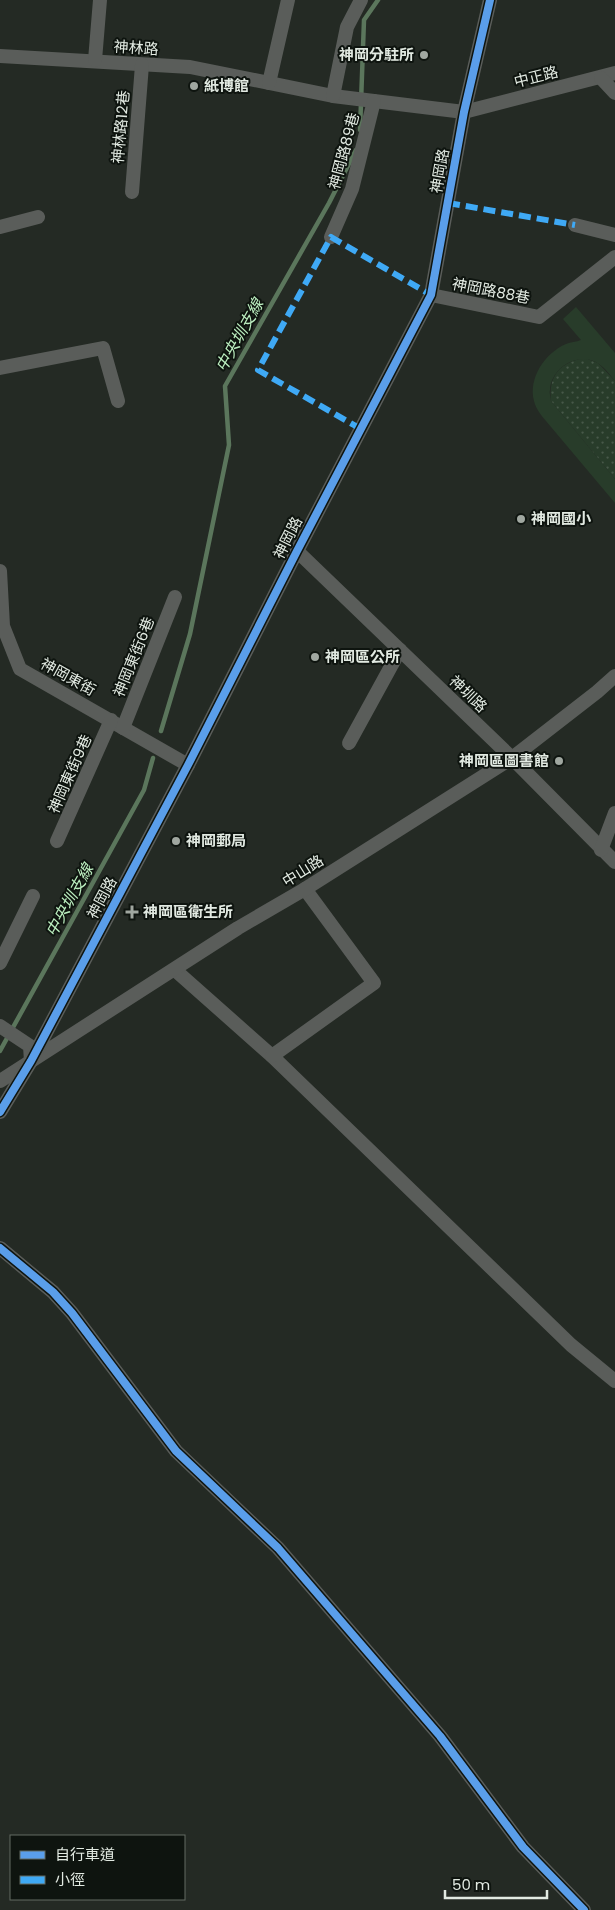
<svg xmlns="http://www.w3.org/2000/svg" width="615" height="1910" font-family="Poppins,'Noto Sans TC',sans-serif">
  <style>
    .grass { fill: url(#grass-dots) }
    .pitch { fill: #283c2a }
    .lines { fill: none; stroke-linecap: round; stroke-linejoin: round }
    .stream { stroke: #5b765c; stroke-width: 4.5 }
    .minor { stroke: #5a5d5a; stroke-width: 14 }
    .quiet { stroke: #3fa9f5; stroke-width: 6; stroke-dasharray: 12 6; stroke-linecap: butt }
    .cycleway-casing { stroke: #0e140f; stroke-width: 11 }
    .cycleway { stroke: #5a9eea; stroke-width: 8 }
    .poi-dot { fill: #a0a7a0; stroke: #0e140f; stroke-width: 2 }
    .labels { text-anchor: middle; stroke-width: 4; stroke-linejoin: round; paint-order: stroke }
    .street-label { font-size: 15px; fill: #e2eae2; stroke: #0e140f }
    .poi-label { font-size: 15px; font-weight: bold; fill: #e2eae2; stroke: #0e140f; text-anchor: start }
    .water-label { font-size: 16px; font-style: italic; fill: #bcefc0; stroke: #0e140f }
  </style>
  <defs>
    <pattern id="grass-dots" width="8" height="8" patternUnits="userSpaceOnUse" patternTransform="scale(1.25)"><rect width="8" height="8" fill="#283c2a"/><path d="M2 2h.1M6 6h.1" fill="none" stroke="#475849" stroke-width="1.8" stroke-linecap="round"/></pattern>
  </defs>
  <rect width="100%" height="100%" fill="#242a24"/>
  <path class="grass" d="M 585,358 L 598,363 L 615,381 L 615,479 L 551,401 C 548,376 560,362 585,358 Z"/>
  <path class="pitch" d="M 576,307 L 615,353 L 615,381 C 610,375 605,368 599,364 C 580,350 551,367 550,390 C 549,393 551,398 551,401 L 615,479 L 615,503 L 546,421 C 541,415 536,409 534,401 C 528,378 545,353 566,344 C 571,342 576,342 581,340 L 563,319 Z"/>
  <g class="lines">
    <g class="stream">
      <path d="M 360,130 L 364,20 L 378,0"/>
      <path d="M 161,731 L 190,634 L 229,445 L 225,386 L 329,203 L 356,150"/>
      <path d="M 0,1051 L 144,790 L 153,758"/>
    </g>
    <g class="minor">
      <path d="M 0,56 L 190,67 L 333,96 L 464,112 L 615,73"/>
      <path d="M 95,60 L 100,0"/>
      <path d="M 601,78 L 615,93"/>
      <path d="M 269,83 L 288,0"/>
      <path d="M 333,96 L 347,27 L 361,0"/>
      <path d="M 132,192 L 142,65"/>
      <path d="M 575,225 L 615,235"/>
      <path d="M 0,227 L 38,217"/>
      <path d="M 331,237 L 352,189 L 374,101"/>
      <path d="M 431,295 L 539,317 L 615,257"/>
      <path d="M 0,368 L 103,348 L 118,401"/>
      <path d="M 297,551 L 512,758 L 615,862"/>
      <path d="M 0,571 L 3,626 L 20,669 L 188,765"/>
      <path d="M 123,728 L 175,597"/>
      <path d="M 349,743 L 400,650"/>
      <path d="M 57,841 L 111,720"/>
      <path d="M 601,850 L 615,813"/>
      <path d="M 0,963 L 33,896"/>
      <path d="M 175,970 L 272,1056 L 571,1345 L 615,1381"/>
      <path d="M 0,1026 L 30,1046 L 31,1061"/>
      <path d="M 272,1056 L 374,983 L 305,889"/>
      <path d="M 0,1081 L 238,928 L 305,889 L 512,758 L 597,692 L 615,676"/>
      <path d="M 0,1112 L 31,1061 L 188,765 L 297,551 L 431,295 L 464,112 L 490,0"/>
      <path d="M 0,1248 L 53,1292 L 72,1313 L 176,1451 L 278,1548 L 440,1736 L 523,1847 L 584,1910"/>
    </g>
    <g class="quiet">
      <path d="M 448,203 L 575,225"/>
      <path d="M 361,429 L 258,370 L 331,237 L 431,295"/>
    </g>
    <defs>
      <g id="cycleway">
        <path d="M 0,1112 L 31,1061 L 188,765 L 297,551 L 431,295 L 464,112 L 490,0"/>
        <path d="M 0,1248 L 53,1292 L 72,1313 L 176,1451 L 278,1548 L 440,1736 L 523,1847 L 584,1910"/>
      </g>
    </defs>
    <use href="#cycleway" class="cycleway-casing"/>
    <use href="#cycleway" class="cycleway"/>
  </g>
  <g class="poi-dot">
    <circle cx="424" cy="55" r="5"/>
    <circle cx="194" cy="86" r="5"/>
    <circle cx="521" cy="519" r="5"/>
    <circle cx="315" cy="657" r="5"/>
    <circle cx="559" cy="761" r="5"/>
    <circle cx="176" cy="841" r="5"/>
    <path d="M129.5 904.5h5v5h5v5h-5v5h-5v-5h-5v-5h5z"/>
  </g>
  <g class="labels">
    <g class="street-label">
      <text transform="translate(136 48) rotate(4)" y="5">神林路</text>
      <text transform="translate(536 77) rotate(-14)" y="5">中正路</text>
      <text transform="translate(121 127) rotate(-85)" y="5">神林路12巷</text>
      <text transform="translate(344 151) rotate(-75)" y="5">神岡路89巷</text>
      <text transform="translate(440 171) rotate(-80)" y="5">神岡路</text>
      <text transform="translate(491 291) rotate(11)" y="5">神岡路88巷</text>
      <text transform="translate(288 538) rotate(-63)" y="5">神岡路</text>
      <text transform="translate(134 657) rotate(-68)" y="5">神岡東街6巷</text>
      <text transform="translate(68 677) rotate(29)" y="5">神岡東街</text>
      <text transform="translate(468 694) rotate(44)" y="5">神圳路</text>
      <text transform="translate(70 774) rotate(-66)" y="5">神岡東街9巷</text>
      <text transform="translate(303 871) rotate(-32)" y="5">中山路</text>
      <text transform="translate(102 898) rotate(-62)" y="5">神岡路</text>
    </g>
    <g class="poi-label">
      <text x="414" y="60" text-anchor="end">神岡分駐所</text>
      <text x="204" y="91">紙博館</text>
      <text x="531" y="524">神岡國小</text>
      <text x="325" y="662">神岡區公所</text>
      <text x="549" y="766" text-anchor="end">神岡區圖書館</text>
      <text x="186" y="846">神岡郵局</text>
      <text x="143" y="917">神岡區衛生所</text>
    </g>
    <g class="water-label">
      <text transform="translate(239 335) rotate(-61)" y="6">中央圳支線</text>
      <text transform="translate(69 900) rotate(-61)" y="6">中央圳支線</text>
    </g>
  </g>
  <rect x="10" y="1835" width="175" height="65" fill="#0e140f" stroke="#636a63"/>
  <rect x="20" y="1851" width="25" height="8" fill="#5a9eea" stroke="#636a63"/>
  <text x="55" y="1860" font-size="15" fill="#e2eae2">自行車道</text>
  <rect x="20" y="1876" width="25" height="8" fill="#3fa9f5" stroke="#636a63"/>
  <text x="55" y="1885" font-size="15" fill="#e2eae2">小徑</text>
  <path d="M445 1890v8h102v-8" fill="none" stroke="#e2eae2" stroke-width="2.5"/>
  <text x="452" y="1890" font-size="15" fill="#e2eae2" stroke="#0e140f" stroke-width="4" paint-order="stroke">50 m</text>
</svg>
